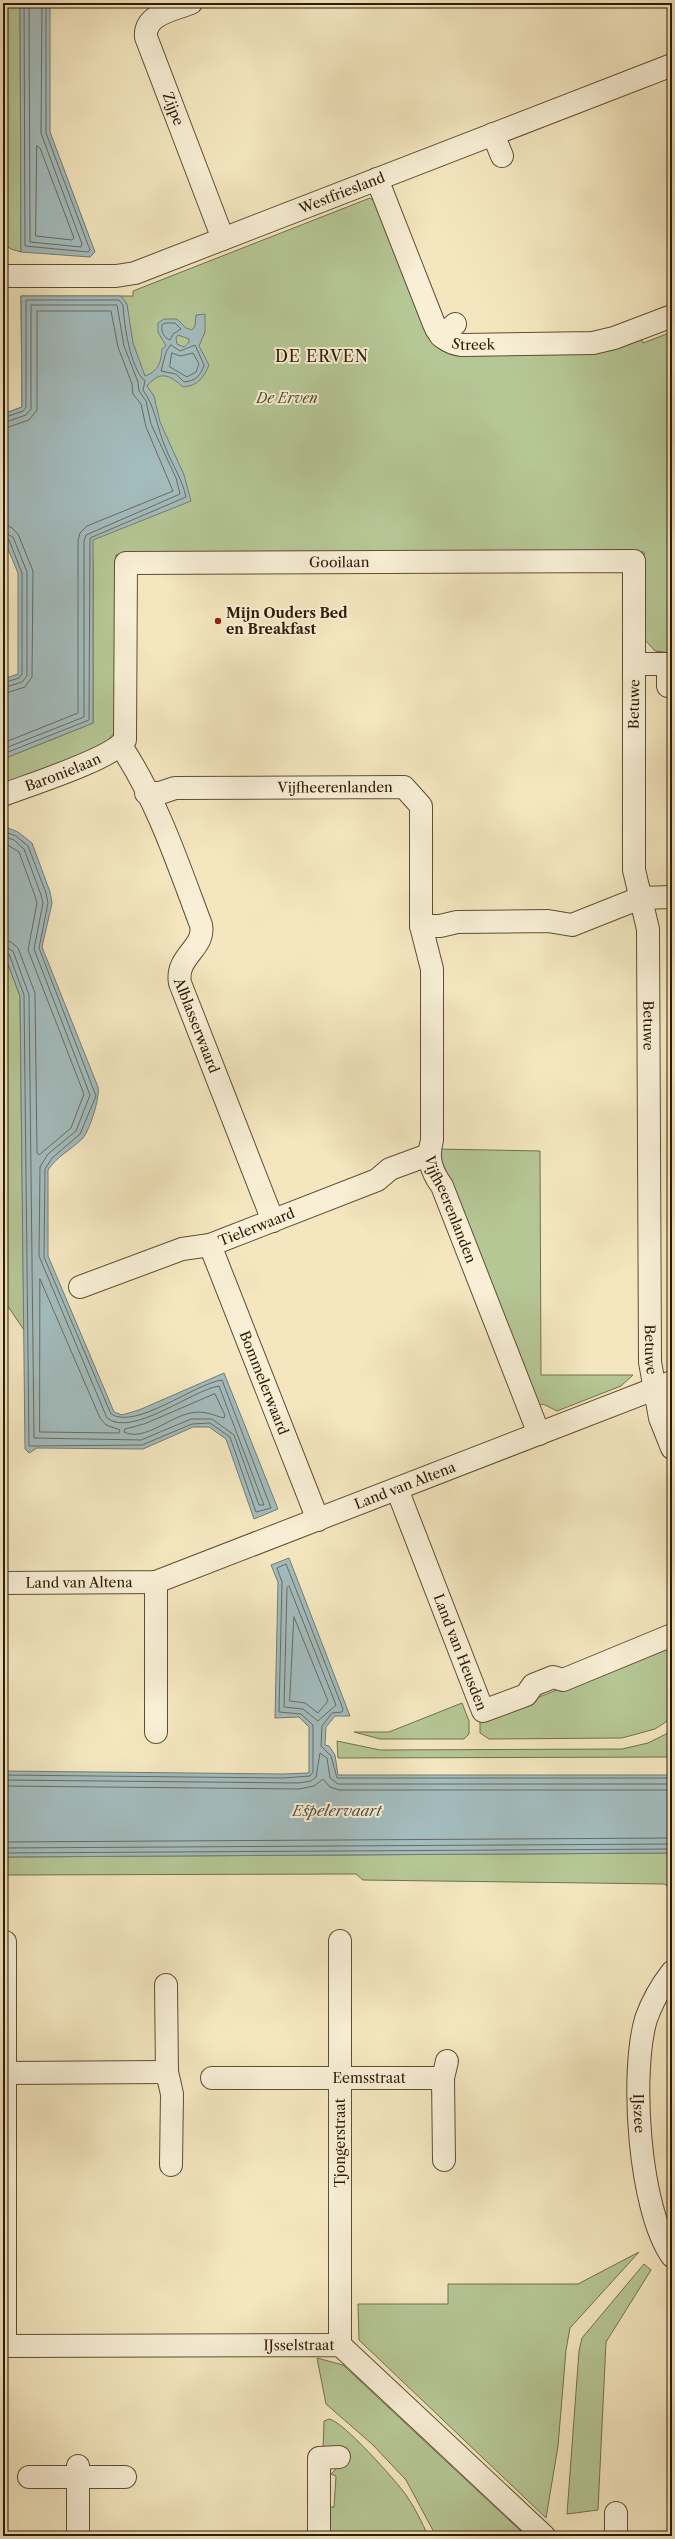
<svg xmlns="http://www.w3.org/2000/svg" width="675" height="2539" font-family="'Libre Caslon Text',serif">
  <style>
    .green { fill: #b6c796; stroke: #72714c }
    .water { fill: #a3bcbe; stroke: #747c73; fill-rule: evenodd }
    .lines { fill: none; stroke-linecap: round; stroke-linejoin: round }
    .shore { stroke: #686c60; stroke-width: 1 }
    .minor-casing { stroke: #5f4e32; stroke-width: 24 }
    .minor { stroke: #f8efd6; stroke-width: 22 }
    .poi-dot { fill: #8f2418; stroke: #f8efd6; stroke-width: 1.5 }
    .labels { text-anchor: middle; stroke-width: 4; stroke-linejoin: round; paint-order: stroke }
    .street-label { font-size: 14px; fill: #2d1b02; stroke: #f8efd6 }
    .park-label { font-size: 14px; font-style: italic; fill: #564f2e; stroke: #f8efd6 }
    .poi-label { font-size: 14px; font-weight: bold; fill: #2d1b02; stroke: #f8efd6; text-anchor: start }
    .water-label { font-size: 15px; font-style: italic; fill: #565344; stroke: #f8efd6 }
    .quarter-label { font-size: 16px; letter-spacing: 1px; fill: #2d1b02; stroke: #f8efd6 }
  </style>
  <rect width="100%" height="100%" fill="#f4e7c0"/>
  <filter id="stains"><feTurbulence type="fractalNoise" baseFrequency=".005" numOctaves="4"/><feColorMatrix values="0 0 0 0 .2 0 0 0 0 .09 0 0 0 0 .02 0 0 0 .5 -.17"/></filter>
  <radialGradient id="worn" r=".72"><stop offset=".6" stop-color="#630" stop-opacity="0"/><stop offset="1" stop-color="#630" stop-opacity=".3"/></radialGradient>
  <g class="green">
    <path d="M 3,3 L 20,3 L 21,252 L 11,249 L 3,243 Z"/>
    <path d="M 370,198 L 375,202 L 432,340 L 641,338 L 643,343 L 672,332 L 672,653 L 655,651 L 645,640 L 644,552 L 116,555 L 115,732 L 103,746 L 3,785 L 3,759 L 93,723 L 93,559 L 3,414 L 22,407 L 21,296 L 133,296 L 133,291 Z"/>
    <path d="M 3,951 L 20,996 L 24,1330 L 3,1299 Z"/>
    <path d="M 437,1149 L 540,1151 L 541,1375 L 633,1375 L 621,1386 L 557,1411 L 543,1404 L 537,1406 Z"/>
    <path d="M 672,1645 L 672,1718 L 655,1729 L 622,1738 L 489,1739 L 480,1733 L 480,1720 Z"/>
    <path d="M 462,1703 L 469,1721 L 469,1734 L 464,1739 L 380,1739 L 354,1732 L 389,1732 Z"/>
    <path d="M 672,1731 L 672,1757 L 338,1758 L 337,1741 L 380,1750 L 622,1749 L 648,1743 Z"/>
    <path d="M 672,1853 L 672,1888 L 664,1884 L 363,1880 L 356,1874 L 346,1874 L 3,1875 L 3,1857 Z"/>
    <path d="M 639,2252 L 570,2328 L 566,2350 L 558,2446 L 546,2518 L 359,2340 L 358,2304 L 448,2304 L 448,2284 L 578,2284 Z"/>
    <path d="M 644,2264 L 651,2270 L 606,2342 L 598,2510 L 567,2514 L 579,2351 L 582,2338 Z"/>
    <path d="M 317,2358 L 343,2365 L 526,2536 L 436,2536 L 406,2480 L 373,2445 L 326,2404 Z"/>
    <path d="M 329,2419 C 342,2420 397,2482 406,2495 C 415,2508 422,2522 428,2536 L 328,2536 L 328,2507 L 334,2507 L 336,2476 L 331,2474 L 338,2467 L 347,2464 L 348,2450 L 323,2450 L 324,2421 Z"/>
  </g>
  <g class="water">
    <path d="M 20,3 L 60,3 L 50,8 L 50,132 L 95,252 L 90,257 L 21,252 Z"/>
    <path d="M 21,296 L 121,296 L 127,304 L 133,343 L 145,376 C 159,371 161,362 162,349 L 166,346 L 158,332 L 158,323 L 164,319 L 177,319 L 186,328 L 192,330 L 195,326 L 196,315 L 205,314 L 205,332 L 199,346 L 209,365 C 204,377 198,386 183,387 C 170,375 160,370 147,386 L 154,396 L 160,422 L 184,475 L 191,501 L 93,540 L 93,723 L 3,759 L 3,679 L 18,674 L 18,573 L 3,537 L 3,414 L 22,407 ZM 178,335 L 189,339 L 189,342 L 184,347 L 177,344 L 176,338 Z"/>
    <path d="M 3,826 L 18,832 L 32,843 L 50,892 L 52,903 L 42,947 L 98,1087 C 100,1098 90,1129 83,1138 C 71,1150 57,1156 48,1170 L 48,1256 L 114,1412 L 122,1415 L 139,1410 L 224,1373 L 278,1509 L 254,1519 L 226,1439 L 209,1427 L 193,1427 L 143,1449 L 37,1448 L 29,1453 L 25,1449 L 20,996 L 3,951 Z"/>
    <path d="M 289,1558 L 350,1716 L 335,1716 L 326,1727 L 325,1745 L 329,1746 L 335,1755 L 338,1775 L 672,1775 L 672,1853 L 3,1857 L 3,1771 L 283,1774 L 309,1773 L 309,1727 L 299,1717 L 275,1718 L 278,1582 L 271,1565 Z"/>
  </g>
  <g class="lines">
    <g class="shore">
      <path d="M 24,3 L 25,246 L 88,252 L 90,250 L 46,133 L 46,8 L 50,3"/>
      <path d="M 29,3 L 30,242 L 81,247 L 82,244 L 41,133 L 42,3"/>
      <path d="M 37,146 L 40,148 L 74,238 L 72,240 L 36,236 Z"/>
      <path d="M 166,323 L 175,323 L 181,329 L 173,334 L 170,340 C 164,338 161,332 162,325 Z"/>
      <path d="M 171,345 L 180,351 L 195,345 L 204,365 C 201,375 196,381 184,382 L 176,374 L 161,371 L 166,352 Z"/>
      <path d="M 172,353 L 180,356 L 193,353 L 199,364 L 196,372 L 187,377 L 170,367 Z"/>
      <path d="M 3,418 L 23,411 L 26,407 L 26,300 L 119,300 L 123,305 C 124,324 130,368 145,381 L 143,390 C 156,408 157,429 166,449 C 173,466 182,479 186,497 L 90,538 L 89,720 L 3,754"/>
      <path d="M 3,423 L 26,415 L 31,409 L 31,305 L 117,305 L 124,346 L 138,382 L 139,391 L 146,401 L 151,424 L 176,478 L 180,494 L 86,535 L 84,541 L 84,717 L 3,749"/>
      <path d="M 3,429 L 29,420 L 37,410 L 37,311 L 111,311 L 118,347 L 132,384 L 133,394 L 141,404 L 146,427 L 173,491 L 87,526 L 80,533 L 78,541 L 78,713 L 3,743"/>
      <path d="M 3,526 L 11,527 L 18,534 L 33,571 L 32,677 L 25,687 L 3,694"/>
      <path d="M 3,532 L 13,537 L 27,572 L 27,676 L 22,682 L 3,688"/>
      <path d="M 3,537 L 9,540 L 22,573 L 22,674 L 19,678 L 3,683"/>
      <path d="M 3,831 L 16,836 L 28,846 L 46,893 L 48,903 L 39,948 L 96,1096 L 80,1134 L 52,1158 L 45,1169 L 44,1257 L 111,1414 C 136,1430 194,1384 222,1380 L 271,1508 L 256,1512 L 230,1437 L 210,1423 L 192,1424 L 142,1445 L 29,1446 L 24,995 L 9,954 L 3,951"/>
      <path d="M 3,836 L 14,840 L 24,849 L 41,895 L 43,903 L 34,949 L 90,1095 L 76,1131 L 48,1154 L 40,1167 L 39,1256 L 107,1418 C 132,1438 192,1390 219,1386 L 264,1505 L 259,1505 L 234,1435 L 212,1419 L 191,1419 L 141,1440 L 34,1438 L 29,995 L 13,951 L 3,946"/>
      <path d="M 3,842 L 19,852 L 35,896 L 37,903 L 28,950 L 84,1094 L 71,1128 L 39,1155 L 37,1153 L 35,993 L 18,948 L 11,942 L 3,940"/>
      <path d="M 40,1279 L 100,1418 L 106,1425 L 120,1430 L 119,1433 L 40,1432 Z"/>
      <path d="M 215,1394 L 225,1415 L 224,1418 C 212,1415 204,1410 191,1413 C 171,1416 144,1442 124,1432 L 125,1429 L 144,1424 Z"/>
      <path d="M 289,1586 L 336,1705 L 318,1721 L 303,1709 L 284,1707 L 287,1588 Z"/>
      <path d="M 294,1617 L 328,1701 L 318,1713 L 305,1703 L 290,1701 Z"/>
      <path d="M 3,1775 L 283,1778 L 310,1776 L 313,1772 L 313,1725 L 301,1714 L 279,1712 L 282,1582 L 277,1568 L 286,1564 L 343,1709 L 342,1712 L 332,1713 L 322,1726 L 321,1746 L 331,1756 L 337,1778 L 672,1778"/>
      <path d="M 3,1780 L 299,1783 L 311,1781 L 316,1777 L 320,1753 L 327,1758 L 330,1778 L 338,1784 L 672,1784"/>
      <path d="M 3,1786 L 299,1789 L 314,1786 L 323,1779 L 330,1787 L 339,1790 L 672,1790"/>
      <path d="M 3,1842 L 672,1838"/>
      <path d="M 3,1848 L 672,1844"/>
      <path d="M 3,1853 L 672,1849"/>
    </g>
    <defs>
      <g id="minor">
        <path id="s1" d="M 191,3 C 174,10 144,14 146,37 L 223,239"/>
        <path d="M 493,134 L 502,156"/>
        <path id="s2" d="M 377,179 L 434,324 C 439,337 448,343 462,345 L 593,343 L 614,338 L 672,316"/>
        <path id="s3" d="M 3,276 L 116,276 L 135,273 L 672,65"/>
        <path d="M 441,336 L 455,324"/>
        <path d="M 635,664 L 672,664"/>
        <path d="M 668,664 L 668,686"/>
        <path id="s4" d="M 121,746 C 157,800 178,864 201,925 C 206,948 175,956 180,983 L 273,1221"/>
        <path id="s5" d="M 146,793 L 160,793 L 175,788 L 404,787 L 421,806 L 421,926 L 432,969 L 432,1140 C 427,1158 431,1171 442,1186 L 539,1434"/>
        <path id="s6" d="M 3,795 C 29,785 112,759 125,740 L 126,563 L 634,561 L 634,870 L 648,929 L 650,1362 L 660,1418 L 672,1448"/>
        <path d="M 421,926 L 440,926 L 457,922 L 548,921 L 572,925 L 640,898 L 672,897"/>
        <path id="s7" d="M 210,1245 L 318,1520"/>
        <path id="s8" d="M 80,1287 L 182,1249 L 210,1245 L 377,1180 L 390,1169 L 428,1155"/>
        <path id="s9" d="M 397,1489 L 483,1711 L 526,1695 L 533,1685 L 553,1677 L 563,1680 L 672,1635"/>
        <path d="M 156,1582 L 156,1732"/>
        <path id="s10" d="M 3,1583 L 156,1582 L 672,1382"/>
        <path d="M 340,1941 L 340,2345"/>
        <path d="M 5,1942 L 5,2346"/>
        <path id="s11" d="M 672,1972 C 661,1986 652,2002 646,2019 C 630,2074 639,2209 672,2256"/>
        <path d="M 166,1985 L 167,2072 L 172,2094 L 171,2165"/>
        <path d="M 3,2073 L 167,2072"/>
        <path id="s12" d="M 212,2078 L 443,2078"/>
        <path d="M 444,2160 L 443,2078 L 447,2061"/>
        <path id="s13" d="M 3,2346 L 340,2345 L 544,2536"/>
        <path d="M 29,2477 L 125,2477"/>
        <path d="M 616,2513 L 616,2536"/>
        <path d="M 78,2536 L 78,2466"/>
        <path d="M 319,2536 L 319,2458 L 339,2457"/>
      </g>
    </defs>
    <use href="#minor" class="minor-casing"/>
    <use href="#minor" class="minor"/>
  </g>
  <circle class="poi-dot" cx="218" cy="621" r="4"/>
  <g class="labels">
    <g class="street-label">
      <text dy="5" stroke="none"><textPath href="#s1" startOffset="138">Zijpe</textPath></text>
      <text dy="5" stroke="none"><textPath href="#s3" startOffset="354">Westfriesland</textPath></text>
      <text dy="5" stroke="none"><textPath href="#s2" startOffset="204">Streek</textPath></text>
      <text dy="5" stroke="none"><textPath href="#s6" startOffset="525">Gooilaan</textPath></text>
      <text transform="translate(634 704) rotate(-89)" y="5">Betuwe</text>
      <text dy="5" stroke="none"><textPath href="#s6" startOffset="64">Baronielaan</textPath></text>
      <text dy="5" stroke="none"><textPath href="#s5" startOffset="190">Vijfheerenlanden</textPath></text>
      <text dy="5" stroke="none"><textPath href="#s4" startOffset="306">Alblasserwaard</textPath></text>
      <text dy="5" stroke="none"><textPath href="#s6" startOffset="1286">Betuwe</textPath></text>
      <text dy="5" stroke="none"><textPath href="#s5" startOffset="693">Vijfheerenlanden</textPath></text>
      <text dy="5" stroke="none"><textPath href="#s8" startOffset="187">Tielerwaard</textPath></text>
      <text dy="5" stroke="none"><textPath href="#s6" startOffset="1610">Betuwe</textPath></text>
      <text dy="5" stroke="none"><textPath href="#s7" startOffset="148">Bommelerwaard</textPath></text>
      <text dy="5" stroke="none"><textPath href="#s10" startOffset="420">Land van Altena</textPath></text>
      <text dy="5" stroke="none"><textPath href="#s10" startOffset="76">Land van Altena</textPath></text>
      <text dy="5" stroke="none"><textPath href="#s9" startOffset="175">Land van Heusden</textPath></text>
      <text dy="5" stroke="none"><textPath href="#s12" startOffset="157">Eemsstraat</textPath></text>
      <text dy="5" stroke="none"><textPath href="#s11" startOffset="149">IJszee</textPath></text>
      <text transform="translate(340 2143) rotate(-90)" y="5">Tjongerstraat</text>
      <text dy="5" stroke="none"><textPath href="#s13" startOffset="296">IJsselstraat</textPath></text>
    </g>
    <g class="park-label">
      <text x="287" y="403">De Erven</text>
    </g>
    <g class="poi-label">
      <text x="226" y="618">Mijn Ouders Bed<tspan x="226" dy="16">en Breakfast</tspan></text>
    </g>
    <g class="water-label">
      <text x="337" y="1816">Espelervaart</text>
    </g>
    <g class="quarter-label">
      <text x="322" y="362">DE ERVEN</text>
    </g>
  </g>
  <rect width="675" height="2539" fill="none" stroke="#f4e7c0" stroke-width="16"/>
  <rect x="4" y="4" width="667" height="2531" fill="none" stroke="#2d1b02" stroke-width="2"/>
  <rect x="8" y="8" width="659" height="2523" fill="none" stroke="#2d1b02"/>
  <rect width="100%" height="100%" filter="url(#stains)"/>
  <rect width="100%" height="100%" fill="url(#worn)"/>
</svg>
